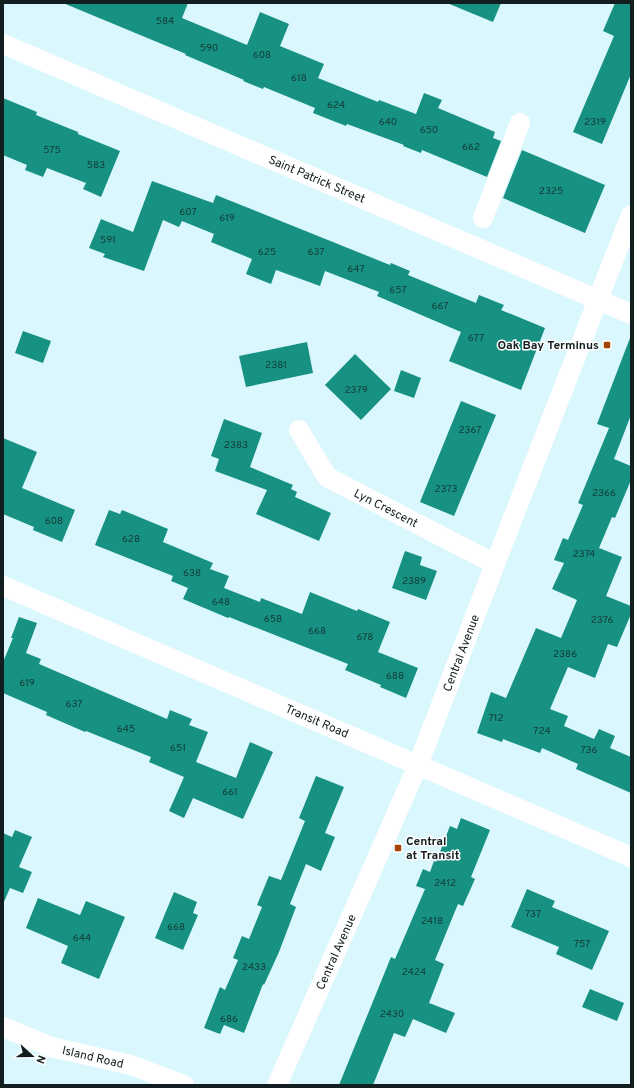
<svg xmlns="http://www.w3.org/2000/svg" width="634" height="1088" font-family="Overpass,sans-serif">
  <style>
    .building { fill: #179181 }
    .lines { fill: none; stroke-linecap: round; stroke-linejoin: round }
    .minor { stroke: #fff; stroke-width: 20 }
    .poi-dot { fill: #a54307; stroke: #fefefe; stroke-width: 1.5 }
    .labels { text-anchor: middle; stroke-width: 3; stroke-linejoin: round; paint-order: stroke }
    .number-label { font-size: 10px; fill: #133a38 }
    .street-label { font-size: 12px; fill: #121d1f; stroke: #fefefe }
    .poi-label { font-size: 12px; font-weight: bold; fill: #121d1f; stroke: #fefefe; text-anchor: end }
  </style>
  <rect width="100%" height="100%" fill="#dbf7fe"/>
  <g class="building">
    <path d="M 63,3 L 188,3 L 182,18 L 247,45 L 260,12 L 289,24 L 280,46 L 324,64 L 318,78 L 378,102 L 379,100 L 416,114 L 424,93 L 442,100 L 438,108 L 495,132 L 493,138 L 501,141 L 487,177 L 422,150 L 421,153 L 403,146 L 404,145 L 347,124 L 346,126 L 313,113 L 315,108 L 264,87 L 263,89 L 243,81 L 244,80 L 185,55 L 186,54 Z"/>
    <path d="M 447,3 L 501,3 L 493,22 Z"/>
    <path d="M 615,3 L 631,3 L 631,74 L 602,144 L 573,132 L 614,36 L 603,31 Z"/>
    <path d="M 3,98 L 37,112 L 36,115 L 78,132 L 78,134 L 120,151 L 101,197 L 83,189 L 86,183 L 47,168 L 43,177 L 25,170 L 27,165 L 3,155 Z"/>
    <path d="M 522,150 L 605,185 L 585,233 L 503,198 Z"/>
    <path d="M 152,181 L 213,203 L 216,195 L 390,265 L 391,263 L 410,271 L 408,275 L 476,303 L 479,295 L 504,305 L 501,310 L 545,328 L 521,390 L 449,361 L 461,332 L 377,296 L 379,292 L 325,271 L 320,286 L 276,270 L 271,284 L 246,274 L 252,259 L 211,242 L 214,234 L 182,221 L 179,227 L 163,220 L 144,271 L 103,257 L 105,254 L 89,248 L 101,219 L 133,232 Z"/>
    <path d="M 23,331 L 51,341 L 43,363 L 15,353 Z"/>
    <path d="M 630,338 L 631,338 L 631,415 L 614,459 L 631,466 L 631,480 L 615,518 L 612,517 L 599,548 L 622,557 L 606,596 L 631,606 L 631,614 L 617,647 L 608,644 L 595,678 L 568,667 L 550,709 L 568,716 L 564,726 L 594,739 L 599,729 L 615,736 L 610,748 L 631,757 L 631,793 L 576,769 L 578,764 L 542,748 L 540,753 L 503,739 L 502,742 L 477,733 L 491,692 L 506,698 L 536,628 L 561,638 L 577,600 L 552,589 L 564,563 L 554,560 L 563,538 L 568,540 L 583,505 L 578,503 L 609,428 L 597,424 Z"/>
    <path d="M 307,342 L 313,373 L 246,387 L 239,356 Z"/>
    <path d="M 355,354 L 391,389 L 361,420 L 325,385 Z"/>
    <path d="M 401,370 L 421,378 L 414,398 L 394,391 Z"/>
    <path d="M 461,401 L 496,415 L 454,516 L 420,502 Z"/>
    <path d="M 224,419 L 262,433 L 250,467 L 293,485 L 291,489 L 297,492 L 295,497 L 331,513 L 319,541 L 256,514 L 267,490 L 215,471 L 219,459 L 211,456 Z"/>
    <path d="M 3,438 L 37,452 L 22,488 L 75,510 L 62,542 L 33,530 L 34,527 L 3,514 Z"/>
    <path d="M 109,510 L 120,514 L 122,510 L 168,529 L 163,542 L 213,563 L 210,569 L 229,576 L 224,588 L 260,602 L 261,598 L 302,614 L 310,592 L 357,611 L 358,609 L 390,622 L 378,652 L 418,668 L 406,698 L 380,687 L 381,685 L 345,670 L 348,664 L 229,617 L 228,618 L 183,599 L 188,588 L 171,581 L 173,576 L 95,545 Z"/>
    <path d="M 405,551 L 422,557 L 420,565 L 437,571 L 426,600 L 392,588 Z"/>
    <path d="M 19,617 L 37,623 L 26,653 L 41,659 L 39,664 L 167,719 L 170,710 L 192,719 L 189,725 L 208,732 L 196,762 L 236,778 L 250,742 L 273,752 L 243,819 L 193,798 L 184,818 L 169,811 L 184,777 L 149,762 L 151,757 L 86,731 L 85,732 L 46,715 L 47,712 L 3,693 L 3,662 L 13,638 L 11,638 Z"/>
    <path d="M 316,776 L 344,787 L 325,833 L 335,837 L 321,871 L 306,864 L 290,904 L 296,907 L 279,952 L 264,985 L 263,984 L 244,1033 L 224,1025 L 220,1034 L 204,1028 L 220,987 L 225,990 L 238,960 L 233,958 L 242,936 L 249,939 L 262,907 L 257,905 L 269,876 L 281,880 L 305,821 L 299,818 Z"/>
    <path d="M 461,818 L 490,830 L 471,877 L 475,879 L 463,906 L 458,904 L 435,960 L 444,964 L 429,1003 L 455,1013 L 446,1033 L 413,1019 L 405,1037 L 394,1033 L 373,1085 L 339,1085 L 391,957 L 395,959 L 425,889 L 416,886 L 423,869 L 430,872 L 434,861 L 436,862 L 450,826 L 457,829 Z"/>
    <path d="M 15,830 L 32,837 L 19,867 L 32,872 L 23,893 L 10,888 L 3,904 L 3,833 L 12,837 Z"/>
    <path d="M 527,889 L 555,901 L 552,907 L 609,931 L 592,970 L 556,954 L 559,947 L 511,927 Z"/>
    <path d="M 174,892 L 197,902 L 193,913 L 198,915 L 183,950 L 155,938 Z"/>
    <path d="M 38,898 L 80,915 L 86,901 L 125,917 L 99,979 L 61,963 L 68,946 L 26,928 Z"/>
    <path d="M 590,989 L 624,1003 L 617,1021 L 582,1007 Z"/>
  </g>
  <g class="lines">
    <g class="minor">
      <path d="M 3,44 L 631,314"/>
      <path d="M 483,218 L 520,123"/>
      <path d="M 299,430 L 327,477 L 495,564"/>
      <path d="M 3,586 L 631,857"/>
      <path d="M 3,1027 L 51,1047 L 131,1065 L 184,1085"/>
      <path d="M 277,1085 L 418,765 L 495,564 L 631,215"/>
    </g>
  </g>
  <g class="poi-dot">
    <rect x="603" y="341" width="8" height="8" rx="2"/>
    <rect x="394" y="844" width="8" height="8" rx="2"/>
  </g>
  <g class="labels">
    <g class="number-label">
      <text x="165" y="24">584</text>
      <text x="209" y="51">590</text>
      <text x="262" y="58">608</text>
      <text x="299" y="81">618</text>
      <text x="336" y="108">624</text>
      <text x="388" y="125">640</text>
      <text x="595" y="125">2319</text>
      <text x="429" y="133">650</text>
      <text x="471" y="150">662</text>
      <text x="52" y="153">575</text>
      <text x="96" y="168">583</text>
      <text x="551" y="194">2325</text>
      <text x="188" y="215">607</text>
      <text x="227" y="221">619</text>
      <text x="108" y="243">591</text>
      <text x="267" y="255">625</text>
      <text x="316" y="255">637</text>
      <text x="356" y="272">647</text>
      <text x="398" y="293">657</text>
      <text x="440" y="309">667</text>
      <text x="476" y="341">677</text>
      <text x="276" y="368">2381</text>
      <text x="356" y="393">2379</text>
      <text x="470" y="433">2367</text>
      <text x="236" y="448">2383</text>
      <text x="446" y="492">2373</text>
      <text x="604" y="496">2366</text>
      <text x="54" y="524">608</text>
      <text x="131" y="542">628</text>
      <text x="584" y="557">2374</text>
      <text x="192" y="576">638</text>
      <text x="414" y="584">2389</text>
      <text x="221" y="605">648</text>
      <text x="273" y="622">658</text>
      <text x="602" y="623">2376</text>
      <text x="317" y="634">668</text>
      <text x="365" y="640">678</text>
      <text x="565" y="657">2386</text>
      <text x="395" y="679">688</text>
      <text x="27" y="686">619</text>
      <text x="74" y="707">637</text>
      <text x="496" y="721">712</text>
      <text x="126" y="732">645</text>
      <text x="542" y="734">724</text>
      <text x="178" y="751">651</text>
      <text x="589" y="753">736</text>
      <text x="230" y="795">661</text>
      <text x="445" y="886">2412</text>
      <text x="533" y="917">737</text>
      <text x="432" y="924">2418</text>
      <text x="176" y="930">668</text>
      <text x="82" y="941">644</text>
      <text x="582" y="947">757</text>
      <text x="254" y="970">2433</text>
      <text x="414" y="975">2424</text>
      <text x="392" y="1017">2430</text>
      <text x="229" y="1022">686</text>
    </g>
    <g class="street-label">
      <text transform="translate(317 179) rotate(23)" y="4">Saint Patrick Street</text>
      <text transform="translate(386 508) rotate(27)" y="4">Lyn Crescent</text>
      <text transform="translate(461 653) rotate(-69)" y="4">Central Avenue</text>
      <text transform="translate(317 721) rotate(23)" y="4">Transit Road</text>
      <text transform="translate(336 952) rotate(-66)" y="4">Central Avenue</text>
      <text transform="translate(93 1057) rotate(13)" y="4">Island Road</text>
    </g>
    <g class="poi-label">
      <text x="599" y="349">Oak Bay Terminus</text>
      <text x="406" y="845" text-anchor="start">Central<tspan x="406" dy="14">at Transit</tspan></text>
    </g>
  </g>
  <rect width="634" height="1088" fill="none" stroke="#121d1f" stroke-width="8"/>
  <g transform="translate(32 1056) rotate(111)" stroke="#fefefe" stroke-width="3" paint-order="stroke">
  <path d="M0-3L7 15L0 10L-7 15Z" fill="#121d1f"/>
  <text y="-6" font-size="11" font-weight="bold" text-anchor="middle" fill="#121d1f">N</text>
  </g>
</svg>
